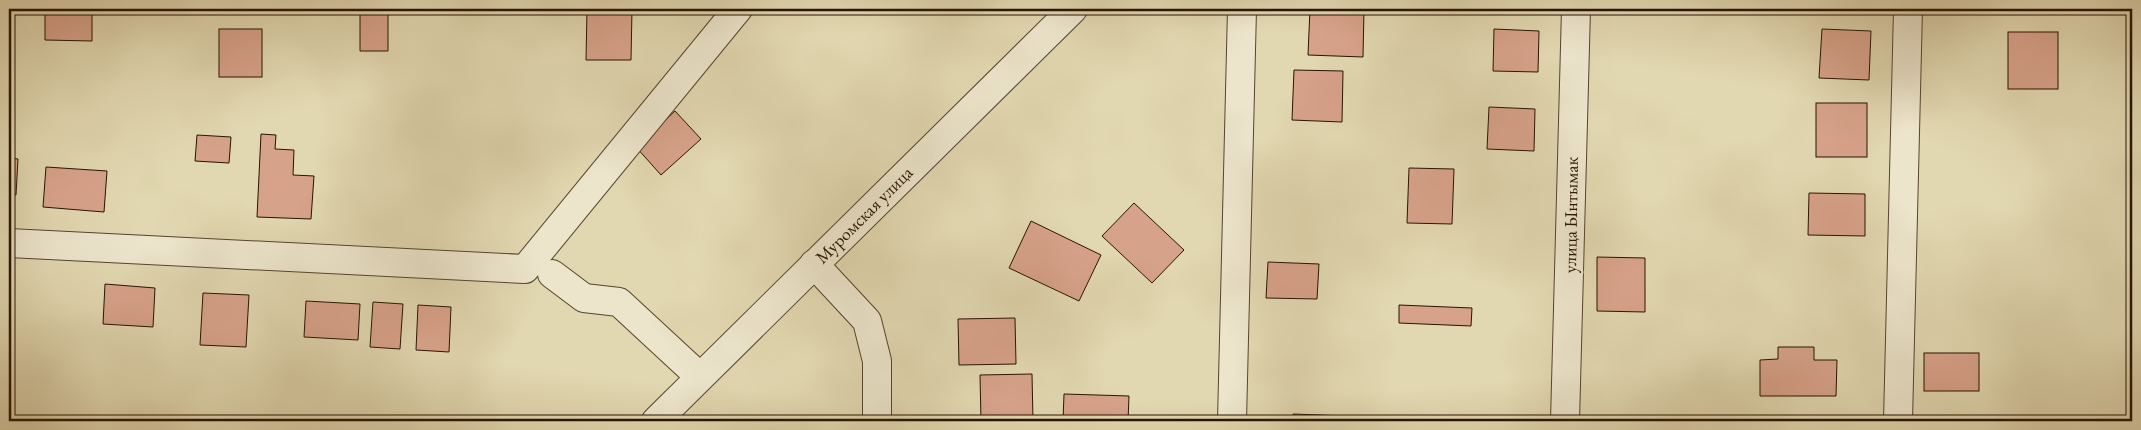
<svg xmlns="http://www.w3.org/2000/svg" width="2141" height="430" font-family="'EB Garamond',serif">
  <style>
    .building { fill: #d7a28a; stroke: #281301 }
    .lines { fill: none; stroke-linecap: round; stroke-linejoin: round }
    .minor-casing { stroke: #56442d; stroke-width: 30 }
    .minor { stroke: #ece5cc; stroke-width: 28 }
    .labels { text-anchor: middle; stroke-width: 4.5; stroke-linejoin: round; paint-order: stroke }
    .street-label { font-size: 18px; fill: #281301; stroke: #ece5cc }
  </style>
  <rect width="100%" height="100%" fill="#e1d7b0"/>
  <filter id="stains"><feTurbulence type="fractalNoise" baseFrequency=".004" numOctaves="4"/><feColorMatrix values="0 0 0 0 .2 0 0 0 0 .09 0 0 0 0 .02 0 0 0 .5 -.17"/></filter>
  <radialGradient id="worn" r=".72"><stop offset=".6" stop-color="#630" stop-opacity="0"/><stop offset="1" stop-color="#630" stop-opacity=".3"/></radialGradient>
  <g class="building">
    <path d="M 45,9 L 92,9 L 92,41 L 45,40 Z"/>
    <path d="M 587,9 L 632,9 L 631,60 L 586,60 Z"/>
    <path d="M 1310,9 L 1364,9 L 1363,57 L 1308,55 Z"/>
    <path d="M 388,13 L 388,51 L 360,51 L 360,14 Z"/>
    <rect x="219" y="29" width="43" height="48"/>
    <path d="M 1494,29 L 1539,31 L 1538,72 L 1493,71 Z"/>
    <path d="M 1822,29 L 1871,31 L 1869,80 L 1819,78 Z"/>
    <rect x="2008" y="32" width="50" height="57"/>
    <path d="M 1294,70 L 1343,71 L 1342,122 L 1292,120 Z"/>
    <rect x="1816" y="103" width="51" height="54"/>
    <path d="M 1489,107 L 1535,109 L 1534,151 L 1487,149 Z"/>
    <path d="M 675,111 L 701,139 L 661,175 L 636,147 Z"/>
    <path d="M 261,134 L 276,135 L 275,149 L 294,150 L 293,175 L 314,176 L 311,219 L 257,217 Z"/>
    <path d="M 197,135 L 231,137 L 229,163 L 195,161 Z"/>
    <path d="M 9,158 L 18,159 L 16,195 L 9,194 Z"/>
    <path d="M 46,167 L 107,171 L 104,212 L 43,207 Z"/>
    <path d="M 1409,168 L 1454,169 L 1452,224 L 1407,223 Z"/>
    <path d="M 1809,193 L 1865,194 L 1865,236 L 1808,235 Z"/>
    <path d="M 1134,203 L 1184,250 L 1152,283 L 1102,236 Z"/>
    <path d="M 1031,221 L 1101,255 L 1079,301 L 1009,268 Z"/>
    <path d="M 1597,257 L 1645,258 L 1645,312 L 1597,311 Z"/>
    <path d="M 1268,262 L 1319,264 L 1317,299 L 1266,298 Z"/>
    <path d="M 105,284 L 155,288 L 153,327 L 103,324 Z"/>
    <path d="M 203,293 L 249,295 L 246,347 L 200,345 Z"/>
    <path d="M 306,301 L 360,304 L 358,340 L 304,337 Z"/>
    <path d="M 373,302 L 403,304 L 400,349 L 370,347 Z"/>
    <path d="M 418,305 L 451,307 L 449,352 L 416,350 Z"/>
    <path d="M 1399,305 L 1472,308 L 1471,326 L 1399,323 Z"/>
    <path d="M 1015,318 L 1016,364 L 959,365 L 958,319 Z"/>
    <path d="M 1778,347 L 1814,347 L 1814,360 L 1837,360 L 1836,396 L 1760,396 L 1760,360 L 1778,359 Z"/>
    <rect x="1924" y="353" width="55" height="38"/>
    <path d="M 1032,374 L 1033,421 L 981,421 L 980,375 Z"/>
    <path d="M 1064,394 L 1129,396 L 1128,421 L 1063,421 Z"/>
    <path d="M 1293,414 L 1346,416 L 1346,421 L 1293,421 Z"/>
    <path d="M 1486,418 L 1532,420 L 1532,421 L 1486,421 Z"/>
  </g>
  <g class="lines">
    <defs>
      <g id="minor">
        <path d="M 9,243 L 525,269 L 738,9"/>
        <path d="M 814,264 L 867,321 L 877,361 L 877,421"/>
        <path d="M 552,274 L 584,298 L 619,302 L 700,377"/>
        <path d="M 656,421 L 1073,9"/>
        <path d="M 1232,421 L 1242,9"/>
        <path d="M 1565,421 L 1576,9"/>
        <path d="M 1898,421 L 1908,9"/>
      </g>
    </defs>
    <use href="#minor" class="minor-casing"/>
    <use href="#minor" class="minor"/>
  </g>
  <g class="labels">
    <g class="street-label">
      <text transform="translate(864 215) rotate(-45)" y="6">Муромская улица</text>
      <text transform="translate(1571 215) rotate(-89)" y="6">улица Ынтымак</text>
    </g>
  </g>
  <rect width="2141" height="430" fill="none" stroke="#e1d7b0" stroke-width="30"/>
  <rect x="10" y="10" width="2121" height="410" fill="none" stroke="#281301" stroke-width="2.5"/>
  <rect x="15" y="15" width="2111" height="400" fill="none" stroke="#281301"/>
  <rect width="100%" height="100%" filter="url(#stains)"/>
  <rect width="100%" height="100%" fill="url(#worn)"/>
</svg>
